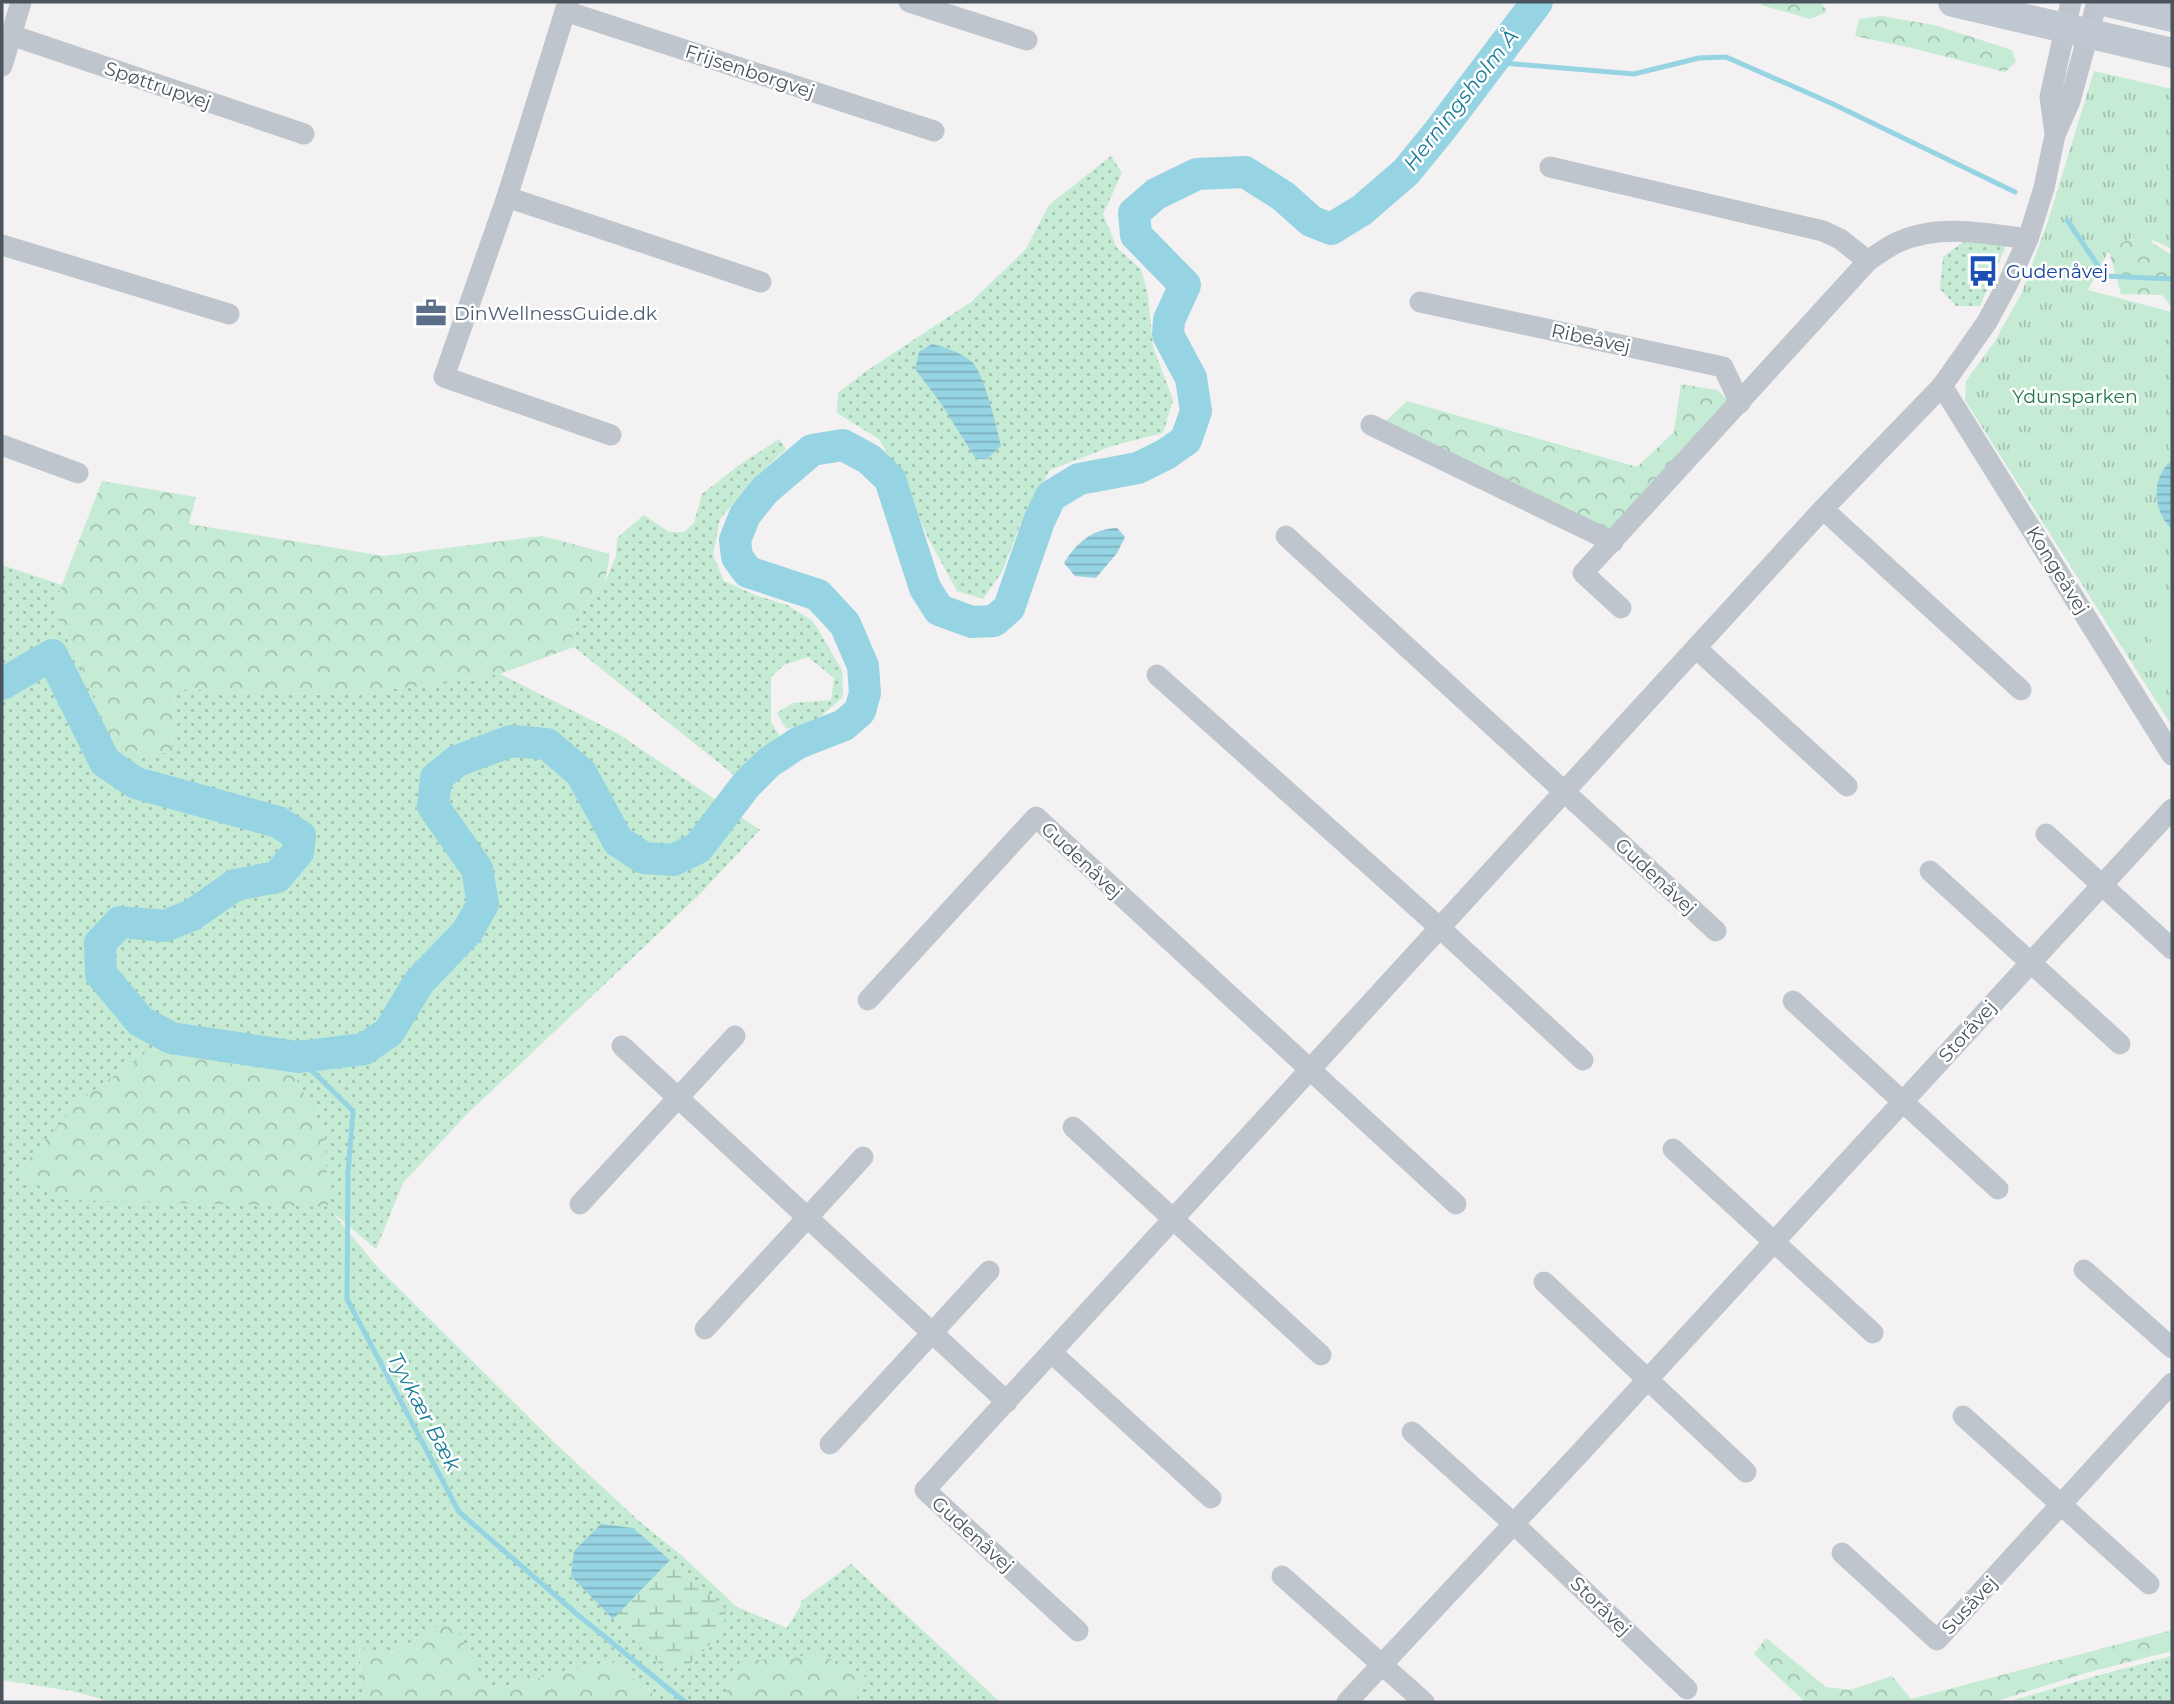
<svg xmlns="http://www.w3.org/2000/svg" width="2174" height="1704" font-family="Montserrat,sans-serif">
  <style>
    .grass { fill: url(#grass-dots); fill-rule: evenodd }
    .forest { fill: url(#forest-crowns) }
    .wetland { fill: url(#wetland-marsh) }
    .park { fill: url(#park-tufts) }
    .garden { fill: #c5ebd4 }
    .water { fill: url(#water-rules) }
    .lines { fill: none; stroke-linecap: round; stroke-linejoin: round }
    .stream { stroke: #97d4e3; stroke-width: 5 }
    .river { stroke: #97d4e3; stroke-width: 32 }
    .street { stroke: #bfc5cc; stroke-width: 21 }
    .secondary { stroke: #bfc8d0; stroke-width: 30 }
    .labels { text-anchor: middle; stroke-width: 5; stroke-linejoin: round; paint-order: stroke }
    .street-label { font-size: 19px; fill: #4b545d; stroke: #fff }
    .transit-label { font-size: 19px; fill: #164399; stroke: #fff; text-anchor: start }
    .service-label { font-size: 19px; fill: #4e5e75; stroke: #fff; text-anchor: start }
    .park-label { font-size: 19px; fill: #22784c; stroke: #fff }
    .water-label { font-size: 21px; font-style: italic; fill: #1b7e98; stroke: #fff }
  </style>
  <defs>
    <pattern id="grass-dots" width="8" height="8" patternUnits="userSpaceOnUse" patternTransform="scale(1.75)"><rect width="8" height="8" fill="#c5ebd4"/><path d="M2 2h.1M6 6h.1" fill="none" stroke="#a2c1af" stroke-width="1.8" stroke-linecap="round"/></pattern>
    <pattern id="forest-crowns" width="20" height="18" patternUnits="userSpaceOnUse" patternTransform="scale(1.75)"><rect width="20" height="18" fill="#c5ebd4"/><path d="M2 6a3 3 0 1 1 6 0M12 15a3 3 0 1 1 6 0" fill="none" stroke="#a2c1af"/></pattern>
    <pattern id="wetland-marsh" width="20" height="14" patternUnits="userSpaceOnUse" patternTransform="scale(1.75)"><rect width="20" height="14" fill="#c5ebd4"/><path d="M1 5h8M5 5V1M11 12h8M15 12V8" fill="none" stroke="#a2c1af"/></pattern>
    <pattern id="park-tufts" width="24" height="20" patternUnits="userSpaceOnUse" patternTransform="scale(1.75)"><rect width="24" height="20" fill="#c5ebd4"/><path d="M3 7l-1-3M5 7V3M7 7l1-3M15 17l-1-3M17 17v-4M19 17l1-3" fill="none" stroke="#a2c1af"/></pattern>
    <pattern id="water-rules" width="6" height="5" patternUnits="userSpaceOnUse" patternTransform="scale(1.75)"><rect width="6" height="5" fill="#97d4e3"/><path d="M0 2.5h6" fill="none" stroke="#7dafbb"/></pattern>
  </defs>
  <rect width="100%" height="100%" fill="#f3f1f1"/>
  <g class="grass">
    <path d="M 1111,156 L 1122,173 L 1103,214 L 1117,248 L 1141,269 L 1148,295 L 1153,347 L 1173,400 L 1163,433 L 1112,446 L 1050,470 L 1024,515 L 1002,572 L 983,599 L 957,591 L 927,536 L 905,484 L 879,439 L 837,413 L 838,393 L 865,372 L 971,302 L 1026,249 L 1049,205 ZM 953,350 L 942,405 L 915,369 Z"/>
    <path d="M 1967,239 L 2006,246 L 1980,306 L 1956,306 L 1940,289 L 1943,257 Z"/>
    <path d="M 779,439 L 786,449 L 760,473 L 720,519 L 713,555 L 724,581 L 755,595 L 787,605 L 813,621 L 842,670 L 843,697 L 813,723 L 786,729 L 777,713 L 793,703 L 831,700 L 834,678 L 808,657 L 784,665 L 771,677 L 771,722 L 780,736 L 734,775 L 574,647 L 571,627 L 578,614 L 606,580 L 616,556 L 617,538 L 644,515 L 669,532 L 684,532 L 694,523 L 702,494 L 738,466 Z"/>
    <path d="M 2,565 L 62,585 L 53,608 L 95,696 L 115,757 L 172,752 L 175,689 L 337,695 L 433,685 L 500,674 L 617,733 L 760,830 L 698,896 L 465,1116 L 403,1183 L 376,1249 L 332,1212 L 380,1270 L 558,1446 L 639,1521 L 681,1555 L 737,1607 L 787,1628 L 801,1605 L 800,1602 L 851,1564 L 1000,1702 L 855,1702 L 865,1677 L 740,1662 L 721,1702 L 663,1702 L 611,1661 L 489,1690 L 450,1620 L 388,1655 L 359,1647 L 363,1702 L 113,1702 L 72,1691 L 2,1680 Z"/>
    <path d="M 2172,1656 L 2172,1702 L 2008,1702 L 2081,1680 Z"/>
  </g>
  <g class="forest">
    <path d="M 1761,2 L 1821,2 L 1827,12 L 1810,19 L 1761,5 Z"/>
    <path d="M 1881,16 L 1934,25 L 2012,50 L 2016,62 L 2005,72 L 1912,48 L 1855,36 L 1859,19 Z"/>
    <path d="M 2155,189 L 2152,243 L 2172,255 L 2172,307 L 2162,295 L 2121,294 L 2101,224 Z"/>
    <path d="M 1681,384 L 1717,390 L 1731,403 L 1610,537 L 1383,424 L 1407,401 L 1637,467 L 1674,432 Z"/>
    <path d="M 102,481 L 196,497 L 189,524 L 384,556 L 542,536 L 610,554 L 605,581 L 578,614 L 571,627 L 574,647 L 500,674 L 433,685 L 337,695 L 175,689 L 172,752 L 114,758 L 95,696 L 53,608 Z"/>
    <path d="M 148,1051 L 293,1073 L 325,1132 L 328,1207 L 63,1200 L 17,1173 L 79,1101 Z"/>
    <path d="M 451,1619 L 489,1690 L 611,1661 L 663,1702 L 363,1702 L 359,1646 L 389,1655 Z"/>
    <path d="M 2172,1630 L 2172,1651 L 2082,1674 L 1994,1702 L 1805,1702 L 1754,1654 L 1766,1638 L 1826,1687 L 1850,1690 L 1892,1676 L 1911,1699 Z"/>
    <path d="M 820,1654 L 865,1677 L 855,1702 L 721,1702 L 740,1662 Z"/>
  </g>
  <path class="wetland" d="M 670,1560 L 726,1609 L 723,1632 L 684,1669 L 661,1665 L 613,1619 Z"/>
  <path class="park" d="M 2094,71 L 2172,89 L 2172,249 L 2138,233 L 2119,245 L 2113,243 L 2088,290 L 2172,312 L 2172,726 L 1965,400 L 1966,381 L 1995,341 L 2022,292 L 2048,221 Z"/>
  <path class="garden" d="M 2172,600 L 2172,679 L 2139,619 Z"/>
  <g class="water">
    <path d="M 932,344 C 947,348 960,352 972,362 C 984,373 997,429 1001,446 L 987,459 L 976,459 L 942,405 L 915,369 L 919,352 Z"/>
    <path d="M 2172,460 L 2172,530 C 2153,511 2150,478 2172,460 Z"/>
    <path d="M 1117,528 L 1125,537 L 1117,553 L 1096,578 L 1075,576 L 1064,563 C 1076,543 1092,529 1117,528 Z"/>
    <path d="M 601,1524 L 633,1528 L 670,1560 L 613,1619 L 571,1576 L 574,1551 Z"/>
  </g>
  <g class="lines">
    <g class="stream">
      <path d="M 1491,62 L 1634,74 L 1699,58 L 1726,57 L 1833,104 L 2015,192"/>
      <path d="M 2067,220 L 2105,276 L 2172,279"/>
      <path d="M 298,1057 L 353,1111 L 348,1174 L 347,1299 L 459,1512 L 578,1615 L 685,1702"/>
    </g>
    <path class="river" d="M 2,684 L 52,655 L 105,762 L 136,783 L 278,822 L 300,836 L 298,852 L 277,877 L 235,885 L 192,915 L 165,926 L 120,922 L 100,943 L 101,974 L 140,1021 L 171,1038 L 298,1057 L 364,1049 L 389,1032 L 419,982 L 467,932 L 483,904 L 477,869 L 433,806 L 436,778 L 457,761 L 511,741 L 547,744 L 581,773 L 618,841 L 644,858 L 673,860 L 698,848 L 746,785 L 768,763 L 798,743 L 844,725 L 860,711 L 865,693 L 863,666 L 845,624 L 818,595 L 748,572 L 737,557 L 735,540 L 745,515 L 765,490 L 812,450 L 843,445 L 869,459 L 890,479 L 925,588 L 939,610 L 972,622 L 994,621 L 1009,608 L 1039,521 L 1051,496 L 1079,479 L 1138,468 L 1166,454 L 1186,440 L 1196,411 L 1191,378 L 1168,335 L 1169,320 L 1185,285 L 1136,235 L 1134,213 L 1156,194 L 1197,174 L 1245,172 L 1283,196 L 1311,221 L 1331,229 L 1362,210 L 1406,172 L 1441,129 L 1537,2"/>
    <g class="street">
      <path d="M 568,2 L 507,197 L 444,377 L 611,435"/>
      <path d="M 909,2 L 1027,40"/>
      <path d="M 565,11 L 934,131"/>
      <path d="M 11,35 L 304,134"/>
      <path d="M 2,66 L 21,2"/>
      <path d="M 2055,133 L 2050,97 L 2071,2"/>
      <path d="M 1550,167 L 1823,231 L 1840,239 L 1868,261"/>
      <path d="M 507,197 L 761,282"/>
      <path d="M 2,245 L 229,314"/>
      <path d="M 1420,302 L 1723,367 L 1740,403"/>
      <path d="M 1942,386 L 2172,755"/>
      <path d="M 1371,425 L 1613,542"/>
      <path d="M 2,445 L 78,473"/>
      <path d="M 1823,509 L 2021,690"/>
      <path d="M 1286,536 L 1716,931"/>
      <path d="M 1621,608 L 1583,573 L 1868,261 C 1877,255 1886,248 1896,243 C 1937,223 1984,233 2028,239"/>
      <path d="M 1696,648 L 1847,786"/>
      <path d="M 1157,675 L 1440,928 L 1583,1060"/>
      <path d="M 2046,834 L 2172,949"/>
      <path d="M 1930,871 L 2120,1044"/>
      <path d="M 868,1000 L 1036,817 L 1456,1204"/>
      <path d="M 1793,1001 L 1998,1189"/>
      <path d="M 622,1046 L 1007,1402"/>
      <path d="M 1073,1127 L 1321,1355"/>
      <path d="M 1673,1149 L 1873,1333"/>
      <path d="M 580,1204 L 735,1036"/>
      <path d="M 2084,1270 L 2172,1348"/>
      <path d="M 1544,1282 L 1746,1472"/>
      <path d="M 705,1329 L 863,1157"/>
      <path d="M 1052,1353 L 1211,1498"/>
      <path d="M 1963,1416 L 2149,1584"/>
      <path d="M 1412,1432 L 1514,1524 L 1687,1689"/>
      <path d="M 830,1444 L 989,1271"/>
      <path d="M 1842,1553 L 1937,1640 L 2172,1383"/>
      <path d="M 1282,1576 L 1424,1702"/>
      <path d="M 1078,1631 L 925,1490 L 1823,509 L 1942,386 L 1987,322 L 2009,281 L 2028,239 L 2044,188 L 2055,135 L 2070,101 L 2097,2"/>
      <path d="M 1347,1702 L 1580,1453 L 2172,809"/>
    </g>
    <g class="secondary">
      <path d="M 1953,2 L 2172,53"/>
      <path d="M 2107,2 L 2172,17"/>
    </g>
  </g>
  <defs>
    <symbol id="bus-bare" viewBox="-9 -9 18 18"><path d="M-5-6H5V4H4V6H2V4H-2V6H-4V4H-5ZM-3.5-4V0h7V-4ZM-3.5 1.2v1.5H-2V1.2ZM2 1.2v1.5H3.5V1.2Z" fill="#1a4fb4" stroke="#fff" stroke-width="2.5" paint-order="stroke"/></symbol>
    <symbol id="office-bare" viewBox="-9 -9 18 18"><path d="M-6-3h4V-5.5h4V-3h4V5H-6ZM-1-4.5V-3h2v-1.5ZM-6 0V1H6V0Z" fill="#5c6f8a" stroke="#fff" stroke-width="2.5" paint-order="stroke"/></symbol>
  </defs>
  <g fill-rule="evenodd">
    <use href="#bus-bare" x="1961" y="249" width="44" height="44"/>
    <use href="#office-bare" x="409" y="291" width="44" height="44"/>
  </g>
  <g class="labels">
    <g class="street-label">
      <text transform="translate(750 71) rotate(18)" y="7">Frijsenborgvej</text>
      <text transform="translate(158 85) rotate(19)" y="7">Spøttrupvej</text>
      <text transform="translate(1591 338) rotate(12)" y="7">Ribeåvej</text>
      <text transform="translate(2058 570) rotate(58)" y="7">Kongeåvej</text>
      <text transform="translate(1082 860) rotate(43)" y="7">Gudenåvej</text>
      <text transform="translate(1656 876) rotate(43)" y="7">Gudenåvej</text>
      <text transform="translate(1967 1031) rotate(-48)" y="7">Storåvej</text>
      <text transform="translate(973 1534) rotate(42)" y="7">Gudenåvej</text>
      <text transform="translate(1969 1605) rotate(-47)" y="7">Susåvej</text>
      <text transform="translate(1601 1606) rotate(44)" y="7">Storåvej</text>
    </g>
    <g class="transit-label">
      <text x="2006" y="278">Gudenåvej</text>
    </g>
    <g class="service-label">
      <text x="454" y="320">DinWellnessGuide.dk</text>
    </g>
    <g class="park-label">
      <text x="2075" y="403">Ydunsparken</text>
    </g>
    <g class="water-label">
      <text transform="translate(1461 100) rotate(-52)" y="7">Herningsholm Å</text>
      <text transform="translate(424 1412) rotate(62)" y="7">Tyvkær Bæk</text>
    </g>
  </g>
  <rect width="2174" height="1704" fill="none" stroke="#4b545d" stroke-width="7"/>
</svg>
